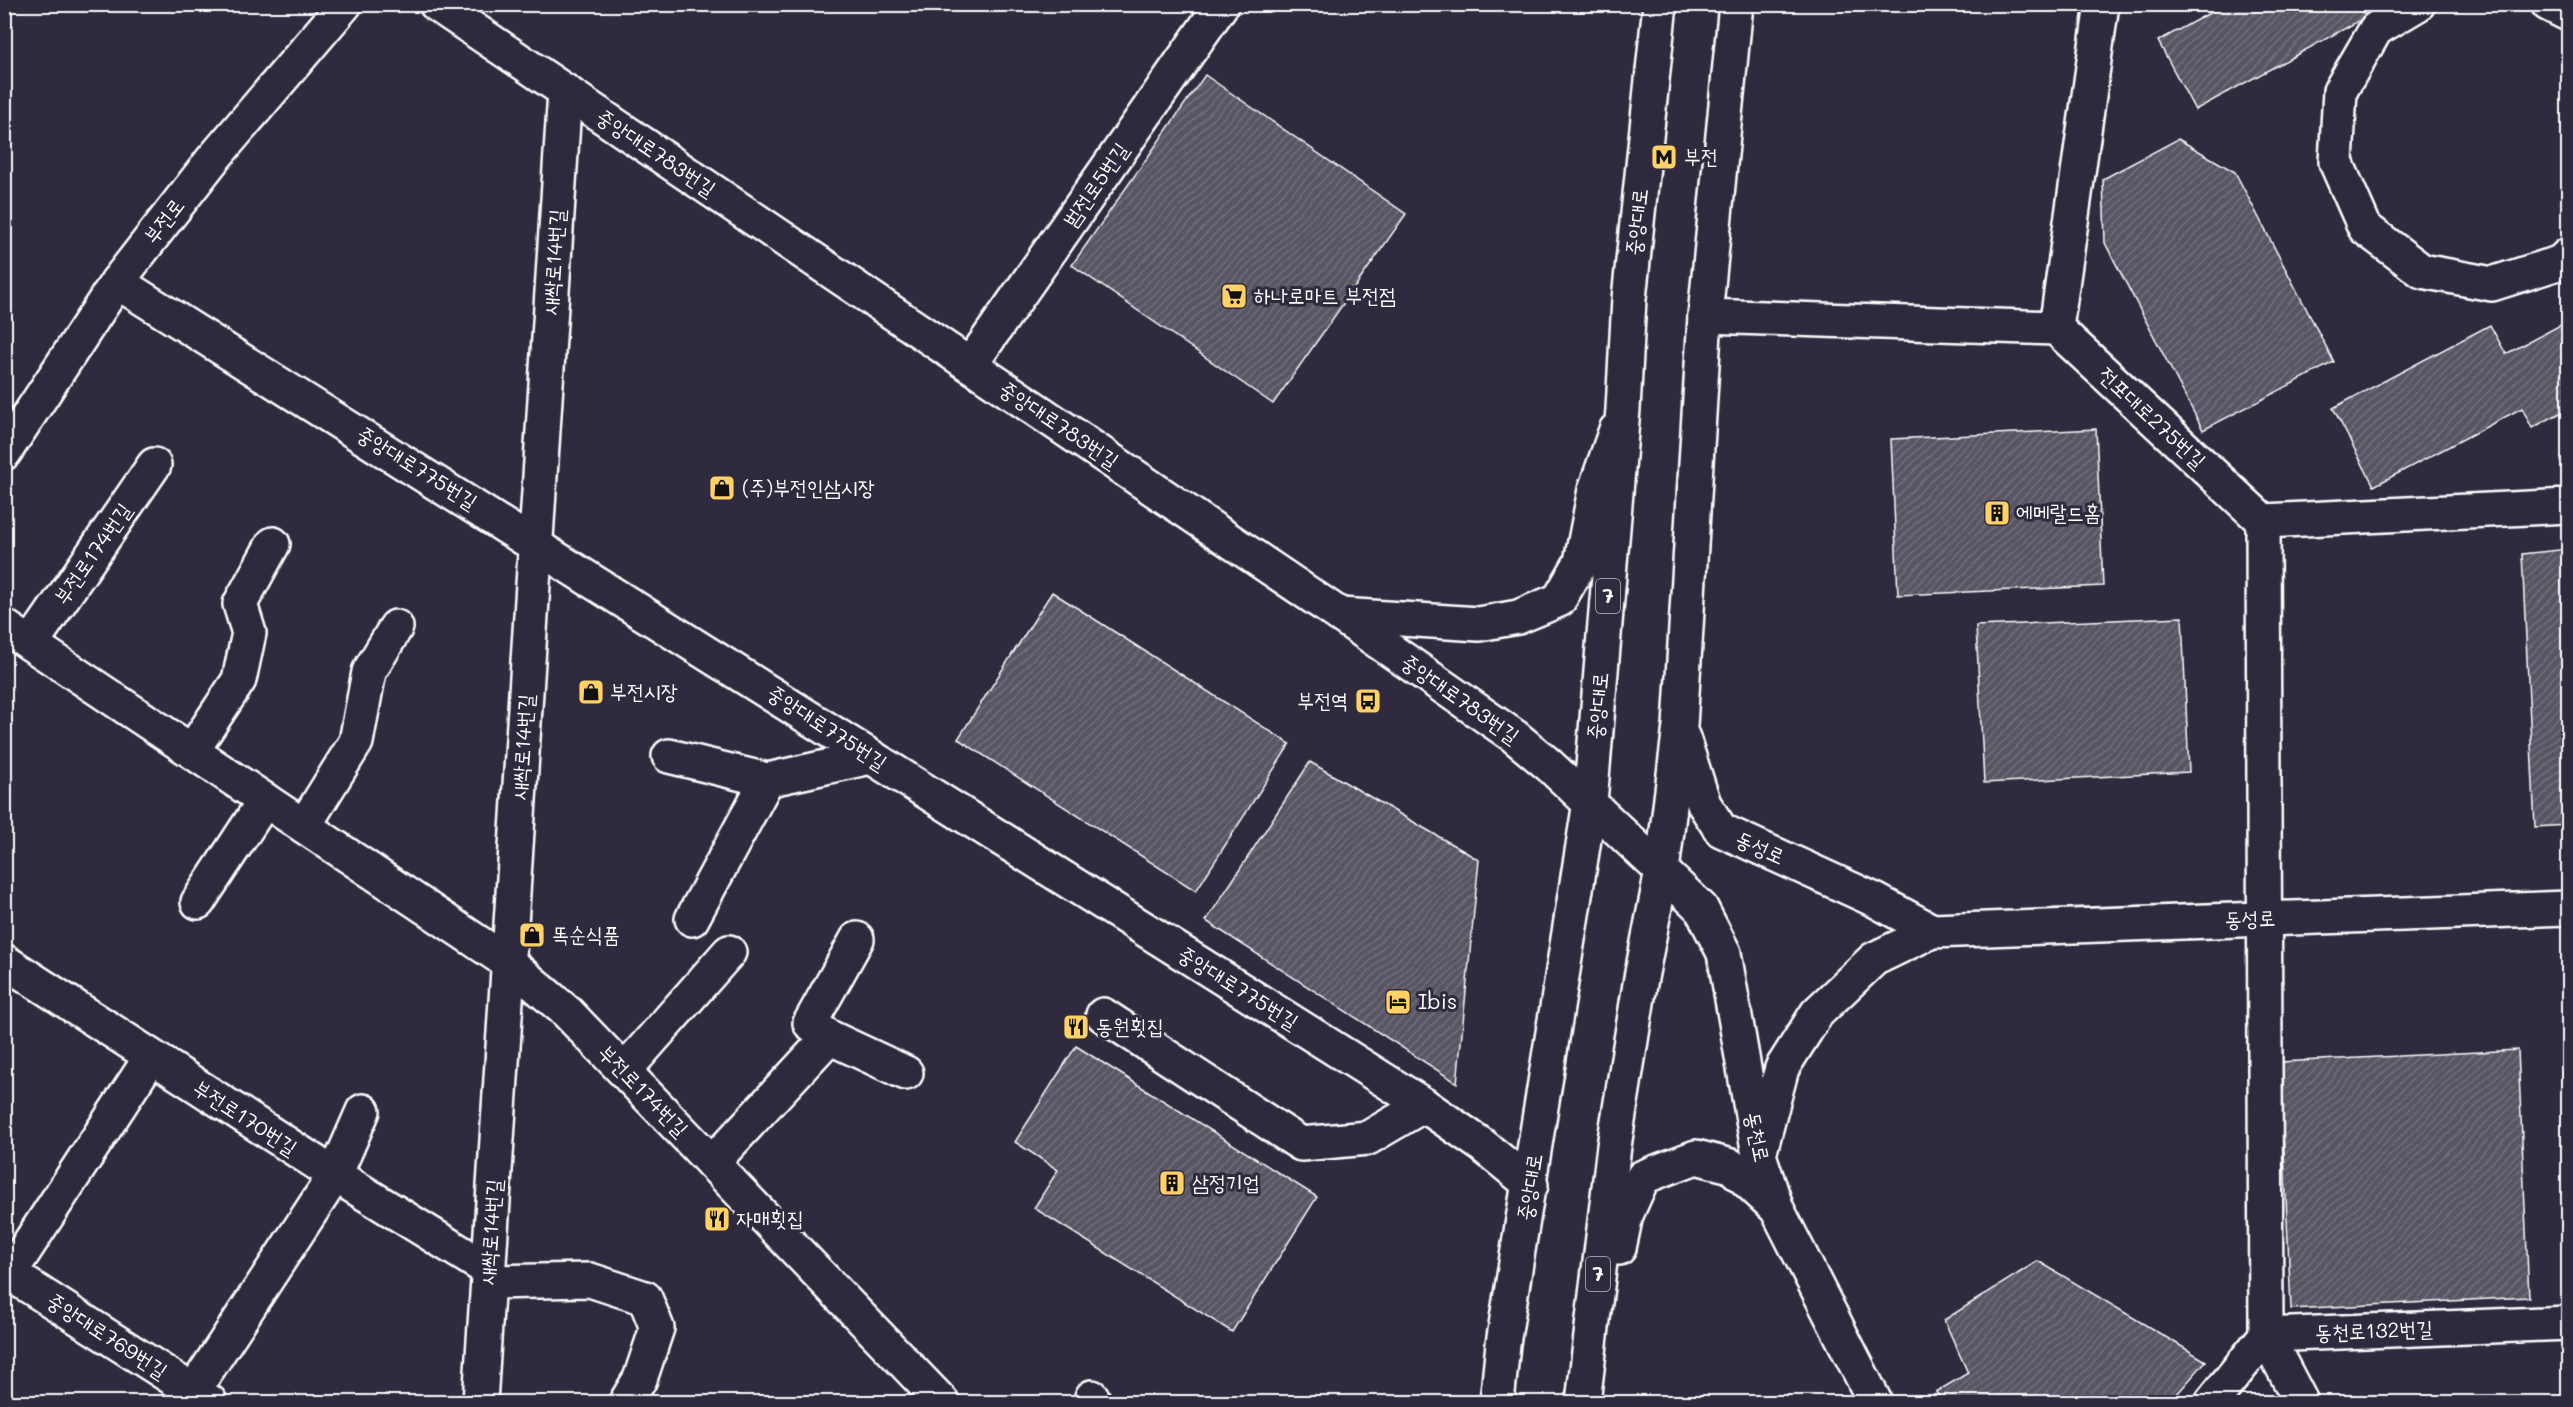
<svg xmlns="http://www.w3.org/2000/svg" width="2573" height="1407" font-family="Mali,'Poor Story',sans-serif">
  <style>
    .building { fill: url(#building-hatch); stroke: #fff; stroke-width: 1.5 }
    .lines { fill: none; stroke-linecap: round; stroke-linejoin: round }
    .minor-casing { stroke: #fff; stroke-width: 38 }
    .major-casing { stroke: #fff; stroke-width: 38 }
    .minor { stroke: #2f2a3d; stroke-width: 33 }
    .major { stroke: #2f2a3d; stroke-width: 33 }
    .labels { text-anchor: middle; stroke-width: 6; stroke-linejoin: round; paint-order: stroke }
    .shield { fill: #2f2a3d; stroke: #c1bfc5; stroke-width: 1.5 }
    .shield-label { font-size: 20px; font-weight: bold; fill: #fff }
    .street-label { font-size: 21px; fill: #fff; stroke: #2f2a3d }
    .poi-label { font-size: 21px; fill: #fff; stroke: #2f2a3d; text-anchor: start }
  </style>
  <defs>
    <pattern id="building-hatch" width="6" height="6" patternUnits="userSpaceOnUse" patternTransform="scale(1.5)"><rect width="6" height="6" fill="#595564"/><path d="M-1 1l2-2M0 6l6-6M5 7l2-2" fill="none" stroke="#726e7b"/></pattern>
  </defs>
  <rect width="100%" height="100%" fill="#2f2a3d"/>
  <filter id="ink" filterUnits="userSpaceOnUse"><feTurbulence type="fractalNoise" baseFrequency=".0167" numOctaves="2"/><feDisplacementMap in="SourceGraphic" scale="12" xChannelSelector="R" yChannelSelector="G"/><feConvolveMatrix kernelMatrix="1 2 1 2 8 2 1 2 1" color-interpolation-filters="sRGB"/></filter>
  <g filter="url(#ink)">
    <g class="building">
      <path d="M 2226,4 L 2359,4 L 2366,17 L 2195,110 L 2158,41 Z"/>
      <path d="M 1205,75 L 1406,214 L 1273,404 L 1072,265 Z"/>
      <path d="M 2178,139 L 2235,172 L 2334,362 L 2203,430 L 2105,243 L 2103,179 Z"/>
      <path d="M 2568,321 L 2568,409 L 2532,428 L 2522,408 L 2374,486 L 2333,408 L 2490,325 L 2506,354 Z"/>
      <path d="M 2096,429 L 2103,586 L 1898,595 L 1891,439 Z"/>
      <path d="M 2568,549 L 2568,825 L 2535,827 L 2522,554 Z"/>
      <path d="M 1052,592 L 1290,744 L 1196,891 L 958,739 Z"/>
      <path d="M 2182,617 L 2189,772 L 1984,783 L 1976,626 Z"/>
      <path d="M 1310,762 L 1479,860 L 1457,1083 L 1206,921 Z"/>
      <path d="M 1076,1046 L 1317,1197 L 1232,1332 L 1034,1208 L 1058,1170 L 1015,1142 Z"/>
      <path d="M 2518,1050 L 2529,1297 L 2291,1309 L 2280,1062 Z"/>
      <path d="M 2038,1261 L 2206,1361 L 2170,1402 L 1943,1402 L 1936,1392 L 1968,1373 L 1944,1320 Z"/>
    </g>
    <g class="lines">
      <defs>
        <g id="minor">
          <path d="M 436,4 L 1340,615 L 1514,736 L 1549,765 L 1662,871"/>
          <path d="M 2102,4 L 2056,328 L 2263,521 L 2568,506"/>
          <path d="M 2418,4 L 2376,29 L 2340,91 L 2336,162 L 2365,228 L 2422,271 L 2492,284 L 2561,262 L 2568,255"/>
          <path d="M 2548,4 L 2568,14"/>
          <path d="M 117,282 C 554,553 988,830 1424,1105 L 1482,1145 L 1531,1185"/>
          <path d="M 1705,316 L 2056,328"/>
          <path d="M 970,365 L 1222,4"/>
          <path d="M 2263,521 L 2266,1335 L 2301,1402"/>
          <path d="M 1340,615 L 1479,624 L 1518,617 L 1559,600 L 1581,562 L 1595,490 L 1616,430"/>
          <path d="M 4,626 L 509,963 L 567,1012 L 942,1402"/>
          <path d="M 31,644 L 154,465"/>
          <path d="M 192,751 L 239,680 L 249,633 L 240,604 L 273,544"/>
          <path d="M 669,756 L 767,780 L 871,757"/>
          <path d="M 304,826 L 356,742 L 369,672 L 396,627"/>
          <path d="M 198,902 L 265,800"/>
          <path d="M 692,919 L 767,780"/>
          <path d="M 4,961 L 335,1175 L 489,1270"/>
          <path d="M 1103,1015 L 1301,1144 L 1368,1138 L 1424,1105"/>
          <path d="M 829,1037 L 906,1073"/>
          <path d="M 624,1071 L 729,952"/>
          <path d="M 712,1163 L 829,1037 L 810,1023 L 857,939"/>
          <path d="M 4,1270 L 210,1402"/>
          <path d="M 4,1282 L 151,1057"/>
          <path d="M 488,1282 L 590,1280 L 645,1298 L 657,1328 L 640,1379 L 626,1402"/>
          <path d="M 1092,1397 L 1094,1402"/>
          <path d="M 186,1402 L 335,1175 L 363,1111"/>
          <path d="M 480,1402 L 565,91"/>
          <path d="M 2212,1402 L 2266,1335 L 2568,1323"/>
        </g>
        <g id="major">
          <path d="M 4,453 L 117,282 L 213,159 L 345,4"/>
          <path d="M 1683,738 L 1704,804 L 1721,830 L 1875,900 L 1932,931"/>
          <path d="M 1662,871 L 1701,908 L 1724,953 L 1759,1155 L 1777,1209 L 1875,1402"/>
          <path d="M 1759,1155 L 1782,1068 L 1817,1013 L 1874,959 L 1932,931 L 2568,908"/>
          <path d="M 1619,1248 L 1626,1215 L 1643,1177 L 1696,1157 L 1731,1166 L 1774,1206"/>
          <path d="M 1497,1402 L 1503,1344 L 1590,802 L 1623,409 L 1629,299 L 1660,4"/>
          <path d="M 1583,1402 L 1614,1146 L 1641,978 L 1662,871 L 1680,726 L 1705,316 L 1736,4"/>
        </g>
      </defs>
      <use href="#minor" class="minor-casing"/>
      <use href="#major" class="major-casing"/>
      <use href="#minor" class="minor"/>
      <use href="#major" class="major"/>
    </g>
  </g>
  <defs>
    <symbol id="metro-square" viewBox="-11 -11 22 22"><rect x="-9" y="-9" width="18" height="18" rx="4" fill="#ffd166" stroke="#2f2a3d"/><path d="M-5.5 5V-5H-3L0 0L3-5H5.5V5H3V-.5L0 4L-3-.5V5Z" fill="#111"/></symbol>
    <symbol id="supermarket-square" viewBox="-11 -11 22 22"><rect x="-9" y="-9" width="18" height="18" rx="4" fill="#ffd166" stroke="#2f2a3d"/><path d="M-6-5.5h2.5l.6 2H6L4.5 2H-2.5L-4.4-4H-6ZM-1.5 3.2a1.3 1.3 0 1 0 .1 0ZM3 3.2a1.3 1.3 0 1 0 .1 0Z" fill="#111"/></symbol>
    <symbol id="shop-square" viewBox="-11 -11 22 22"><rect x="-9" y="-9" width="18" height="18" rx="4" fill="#ffd166" stroke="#2f2a3d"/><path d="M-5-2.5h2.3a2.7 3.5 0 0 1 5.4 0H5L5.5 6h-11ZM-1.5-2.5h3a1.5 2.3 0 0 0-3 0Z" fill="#111"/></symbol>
    <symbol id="building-square" viewBox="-11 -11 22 22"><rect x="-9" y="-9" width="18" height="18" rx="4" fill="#ffd166" stroke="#2f2a3d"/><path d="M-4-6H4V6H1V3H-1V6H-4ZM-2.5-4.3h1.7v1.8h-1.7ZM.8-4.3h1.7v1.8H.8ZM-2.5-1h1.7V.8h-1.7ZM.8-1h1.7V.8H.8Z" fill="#111"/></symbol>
    <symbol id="bus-square" viewBox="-11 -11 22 22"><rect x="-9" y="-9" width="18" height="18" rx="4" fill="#ffd166" stroke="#2f2a3d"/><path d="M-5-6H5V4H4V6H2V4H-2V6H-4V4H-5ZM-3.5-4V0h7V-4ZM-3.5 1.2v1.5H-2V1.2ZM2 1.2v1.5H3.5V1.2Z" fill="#111"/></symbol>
    <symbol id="hotel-square" viewBox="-11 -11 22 22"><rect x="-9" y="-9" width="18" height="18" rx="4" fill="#ffd166" stroke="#2f2a3d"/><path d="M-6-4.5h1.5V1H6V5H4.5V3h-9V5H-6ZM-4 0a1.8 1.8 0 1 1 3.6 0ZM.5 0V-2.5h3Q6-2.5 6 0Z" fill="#111"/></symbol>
    <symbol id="restaurant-square" viewBox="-11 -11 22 22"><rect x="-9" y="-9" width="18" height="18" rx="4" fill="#ffd166" stroke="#2f2a3d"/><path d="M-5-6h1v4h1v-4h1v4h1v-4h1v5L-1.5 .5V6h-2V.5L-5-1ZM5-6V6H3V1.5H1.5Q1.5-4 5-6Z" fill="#111"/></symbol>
  </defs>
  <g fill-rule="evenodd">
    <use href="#metro-square" x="1649" y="142" width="30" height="30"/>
    <use href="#supermarket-square" x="1219" y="281" width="30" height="30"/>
    <use href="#shop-square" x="707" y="473" width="30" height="30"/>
    <use href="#building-square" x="1982" y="498" width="30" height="30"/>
    <use href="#shop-square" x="576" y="677" width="30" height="30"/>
    <use href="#bus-square" x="1353" y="686" width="30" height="30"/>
    <use href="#shop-square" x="517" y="920" width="30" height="30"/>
    <use href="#hotel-square" x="1383" y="987" width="30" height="30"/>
    <use href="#restaurant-square" x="1061" y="1012" width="30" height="30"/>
    <use href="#building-square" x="1157" y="1168" width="30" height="30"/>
    <use href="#restaurant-square" x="702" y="1204" width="30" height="30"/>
  </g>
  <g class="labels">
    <g class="shield">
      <rect x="1596" y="579" width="24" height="34" rx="4.5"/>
      <rect x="1586" y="1257" width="24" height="34" rx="4.5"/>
    </g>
    <g class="shield-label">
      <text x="1608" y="603">7</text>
      <text x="1598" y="1281">7</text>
    </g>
    <g class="street-label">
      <text transform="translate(656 153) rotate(34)" y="7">중앙대로783번길</text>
      <text transform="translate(1096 185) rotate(-55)" y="7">범전로5번길</text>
      <text transform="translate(164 221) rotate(-52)" y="7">부전로</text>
      <text transform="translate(1637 222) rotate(-84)" y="7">중앙대로</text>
      <text transform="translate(554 262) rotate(-86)" y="7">새싹로14번길</text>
      <text transform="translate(2152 418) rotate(43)" y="7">전포대로275번길</text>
      <text transform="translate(1059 425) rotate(34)" y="7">중앙대로783번길</text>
      <text transform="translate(417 468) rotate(32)" y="7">중앙대로775번길</text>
      <text transform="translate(93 554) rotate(-55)" y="7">부전로174번길</text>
      <text transform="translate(1460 699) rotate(35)" y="7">중앙대로783번길</text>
      <text transform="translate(1598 706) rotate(-85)" y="7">중앙대로</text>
      <text transform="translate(827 728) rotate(33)" y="7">중앙대로775번길</text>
      <text transform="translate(523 747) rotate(-86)" y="7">새싹로14번길</text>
      <text transform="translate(1760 848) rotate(24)" y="7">동성로</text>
      <text transform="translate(2250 919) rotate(-2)" y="7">동성로</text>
      <text transform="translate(1238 988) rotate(32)" y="7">중앙대로775번길</text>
      <text transform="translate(643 1091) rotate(46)" y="7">부전로174번길</text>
      <text transform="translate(245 1118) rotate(33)" y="7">부전로170번길</text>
      <text transform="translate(1757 1137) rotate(78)" y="7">동천로</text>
      <text transform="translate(1530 1187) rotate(-81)" y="7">중앙대로</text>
      <text transform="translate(491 1232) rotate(-86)" y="7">새싹로14번길</text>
      <text transform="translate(2374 1331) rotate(-2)" y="7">동천로132번길</text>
      <text transform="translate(107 1336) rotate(33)" y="7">중앙대로769번길</text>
    </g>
    <g class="poi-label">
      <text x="1684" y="164">부전</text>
      <text x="1254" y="303">하나로마트 부전점</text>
      <text x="742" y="495">(주)부전인삼시장</text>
      <text x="2016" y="520">에메랄드홈</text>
      <text x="610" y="699">부전시장</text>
      <text x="1348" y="708" text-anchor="end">부전역</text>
      <text x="552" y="942">똑순식품</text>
      <text x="1418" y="1009">Ibis</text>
      <text x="1096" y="1034">동원횟집</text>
      <text x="1192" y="1190">삼정기업</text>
      <text x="736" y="1226">자매횟집</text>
    </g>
  </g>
  <rect width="2573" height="1407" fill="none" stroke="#2f2a3d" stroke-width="24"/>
  <rect x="12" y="12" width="2549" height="1383" fill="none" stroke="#fff" stroke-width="2" filter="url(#ink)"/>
</svg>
